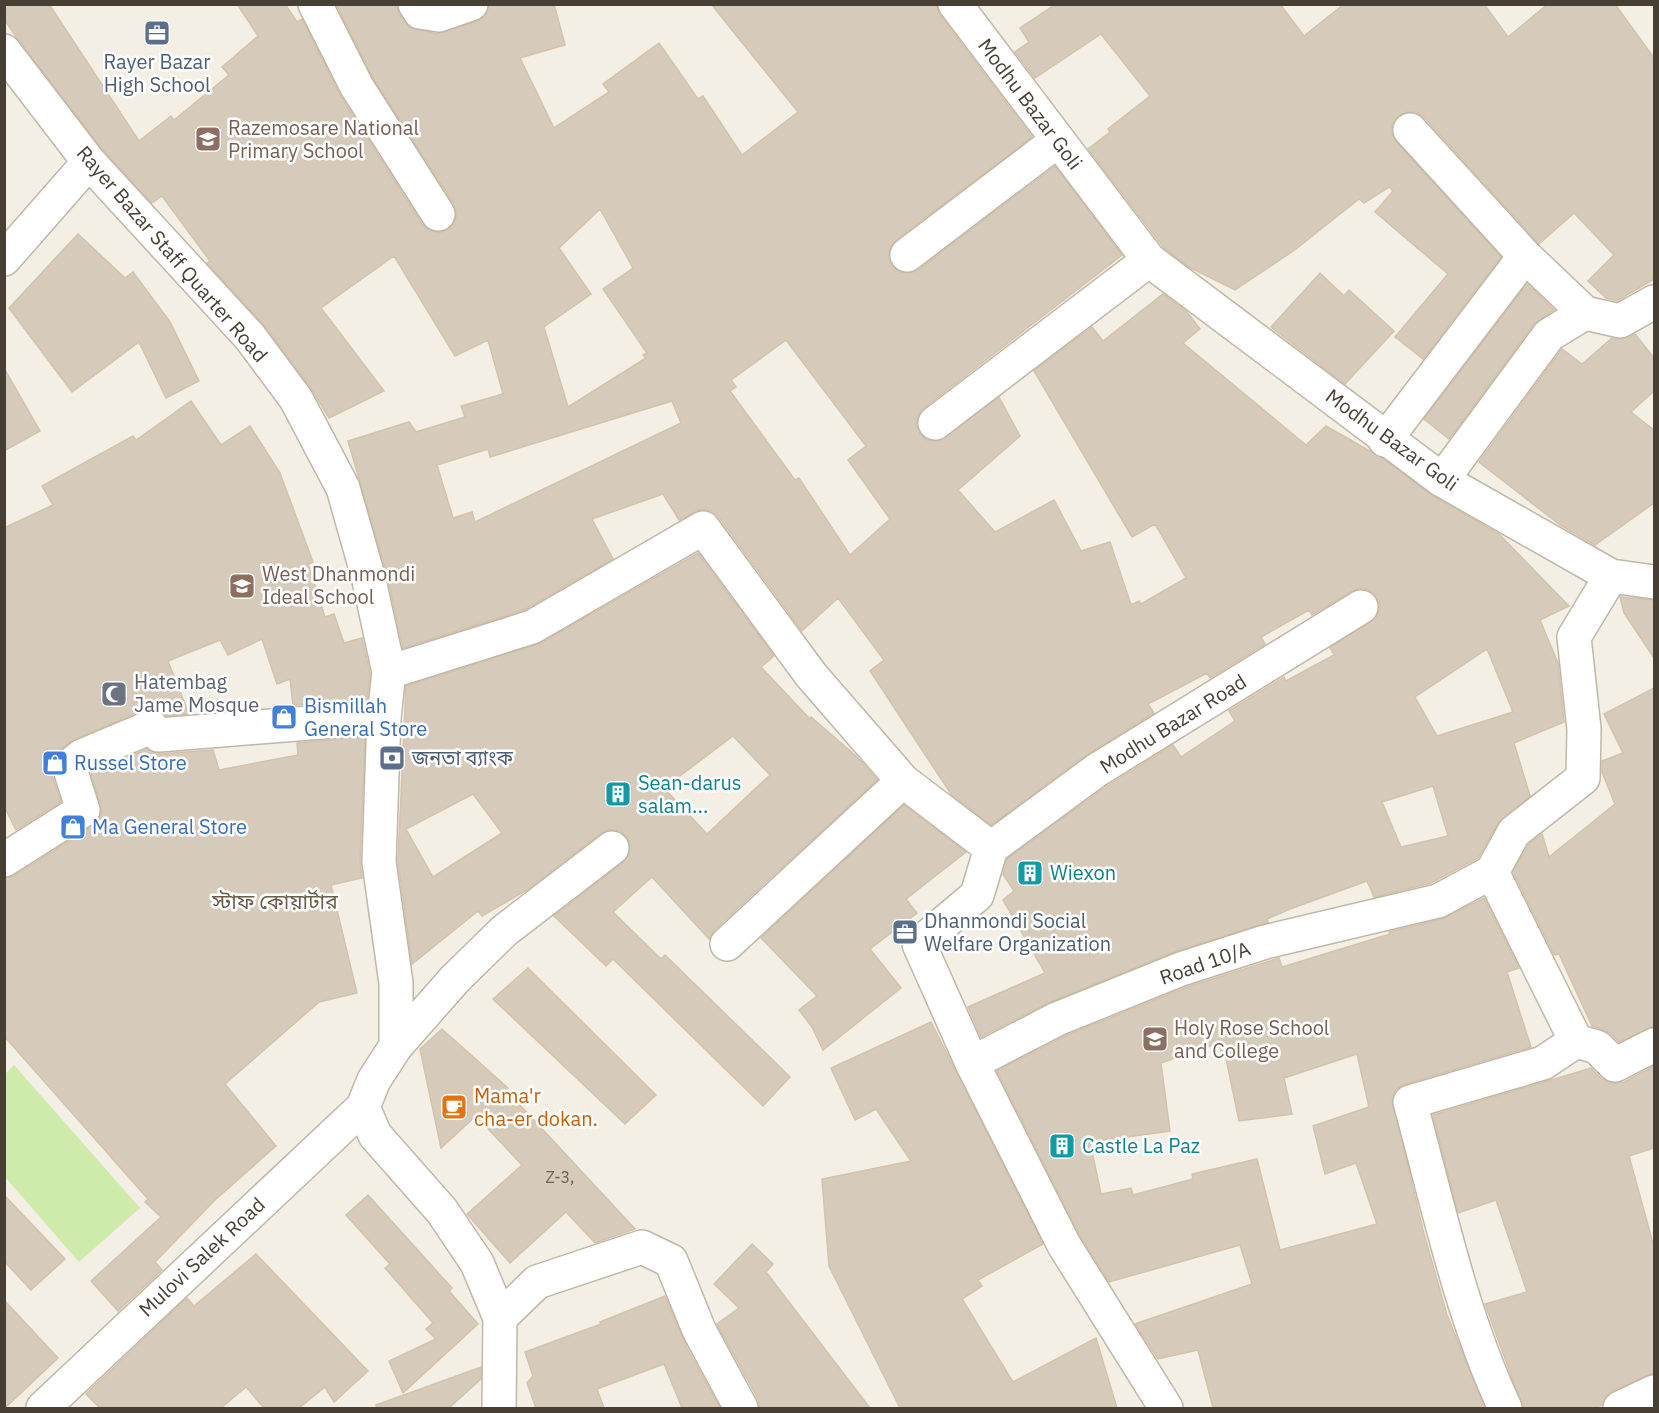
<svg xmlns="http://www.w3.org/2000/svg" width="1659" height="1413" font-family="'IBM Plex Sans','Noto Sans Bengali',sans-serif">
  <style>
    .green { fill: #ceebab }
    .building { fill: #d6cbba; stroke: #d2c3ac; stroke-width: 1.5; fill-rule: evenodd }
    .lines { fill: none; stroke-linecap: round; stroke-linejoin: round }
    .minor-casing { stroke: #c0b7a7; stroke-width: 36 }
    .minor { stroke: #fff; stroke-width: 33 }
    .labels { text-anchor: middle; stroke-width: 5; stroke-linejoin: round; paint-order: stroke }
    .number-label { font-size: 16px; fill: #6b6256 }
    .service-label { font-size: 20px; fill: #4e5e75; stroke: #fff; text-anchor: start }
    .street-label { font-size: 20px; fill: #473f34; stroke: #fff }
    .education-label { font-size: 20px; fill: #785e54; stroke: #fff; text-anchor: start }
    .worship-label { font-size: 20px; fill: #5b616d; stroke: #fff; text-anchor: start }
    .shop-label { font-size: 20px; fill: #366cbe; stroke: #fff; text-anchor: start }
    .culture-label { font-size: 20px; fill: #0d838f; stroke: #fff; text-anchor: start }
    .food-label { font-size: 20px; fill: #c56008; stroke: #fff; text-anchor: start }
    .neighbourhood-label { font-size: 21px; fill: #6a5e4b; stroke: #fff }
  </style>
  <rect width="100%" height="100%" fill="#f4efe5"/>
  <path class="green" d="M 14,1065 L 140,1208 L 79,1262 L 5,1177 L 5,1074 Z"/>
  <g class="building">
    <path d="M 4,4 L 49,4 L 139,141 L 171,116 L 174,120 L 229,75 L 222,67 L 258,36 L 237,4 L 285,4 L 297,22 L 302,19 L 341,97 L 422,224 L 429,230 L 438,233 L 448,230 L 454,223 L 457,214 L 454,204 L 373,78 L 336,4 L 396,4 L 399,14 L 409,27 L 437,34 L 478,21 L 485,16 L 489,4 L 554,4 L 565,45 L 520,58 L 554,128 L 609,92 L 603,84 L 659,43 L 698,99 L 703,96 L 742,155 L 798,112 L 711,4 L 936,4 L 940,15 L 1032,137 L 896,240 L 890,248 L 888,257 L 892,266 L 900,272 L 910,273 L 918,270 L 1055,166 L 1122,255 L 924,408 L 918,415 L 916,425 L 920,434 L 927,440 L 938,441 L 999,397 L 1020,436 L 958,490 L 995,532 L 1054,500 L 1081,551 L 1110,542 L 1131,605 L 1139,601 L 1141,604 L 1186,578 L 1155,524 L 1132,537 L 1034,371 L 1092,327 L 1103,341 L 1163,294 L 1187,312 L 1200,329 L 1183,343 L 1306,445 L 1326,426 L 1382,458 L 1433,496 L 1499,534 L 1569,606 L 1540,620 L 1558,663 L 1564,722 L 1514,743 L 1530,796 L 1498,823 L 1478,858 L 1431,883 L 1374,897 L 1367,881 L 1290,909 L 1267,919 L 1268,922 L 1174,952 L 1050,1002 L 981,1037 L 968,1007 L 1045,973 L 1003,900 L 1014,891 L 1003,874 L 1007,859 L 1107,786 L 1173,745 L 1181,757 L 1235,721 L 1229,711 L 1284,677 L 1286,681 L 1334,655 L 1330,648 L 1377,616 L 1380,606 L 1377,597 L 1369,590 L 1360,588 L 1352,591 L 1312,615 L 1309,610 L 1261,637 L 1265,644 L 1210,678 L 1207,673 L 1148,704 L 1154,713 L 1086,755 L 991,825 L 951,794 L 870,671 L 884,660 L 838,598 L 802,631 L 718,516 L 711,511 L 702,509 L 679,520 L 663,494 L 592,519 L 613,559 L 524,610 L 403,648 L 386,571 L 348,441 L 409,422 L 416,432 L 465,417 L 461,406 L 503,394 L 488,340 L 455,356 L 394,256 L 321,308 L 384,391 L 329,418 L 311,388 L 265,326 L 207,263 L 210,261 L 162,196 L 152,203 L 103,150 L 17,38 L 4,19 ZM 600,209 L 633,268 L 603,289 L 647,353 L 643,355 L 646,358 L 568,407 L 544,327 L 591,294 L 559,248 ZM 786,340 L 866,446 L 848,460 L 890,519 L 850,555 L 799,478 L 795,480 L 730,391 L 736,387 L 731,380 ZM 672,401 L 681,423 L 475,522 L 472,512 L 453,518 L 437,465 L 488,449 L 490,457 ZM 1487,649 L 1513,712 L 1437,736 L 1415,697 ZM 1433,786 L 1448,836 L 1401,847 L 1382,802 Z"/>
    <path d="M 1056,4 L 1280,4 L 1304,36 L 1344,4 L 1484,4 L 1508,37 L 1548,4 L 1615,4 L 1654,58 L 1654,279 L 1617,301 L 1606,298 L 1588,281 L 1614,255 L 1574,213 L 1539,244 L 1424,117 L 1416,112 L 1407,112 L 1398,116 L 1392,124 L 1392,133 L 1396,142 L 1501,257 L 1423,359 L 1395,337 L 1448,274 L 1375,212 L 1393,191 L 1389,187 L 1364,203 L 1359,199 L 1296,249 L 1235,290 L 1189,267 L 1164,248 L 1088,149 L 1110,132 L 1108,129 L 1150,96 L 1101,34 L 1035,78 L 1015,52 L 1029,42 L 1020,28 Z"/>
    <path d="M 78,234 L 125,278 L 133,272 L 170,322 L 199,381 L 166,398 L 139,342 L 72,392 L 9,308 Z"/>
    <path d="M 1320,273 L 1344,296 L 1349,290 L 1394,331 L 1345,384 L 1271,327 Z"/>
    <path d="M 1527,284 L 1554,310 L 1534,324 L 1449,439 L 1424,419 Z"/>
    <path d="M 1635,334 L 1654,358 L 1654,391 L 1631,412 L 1654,430 L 1654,503 L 1595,545 L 1560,525 L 1479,462 L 1562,349 L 1582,364 L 1612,338 L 1628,338 Z"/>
    <path d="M 4,368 L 40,431 L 4,451 Z"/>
    <path d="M 191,401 L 221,445 L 250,426 L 280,473 L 313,562 L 308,564 L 325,617 L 334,614 L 344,643 L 362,638 L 370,673 L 367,700 L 293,705 L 290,679 L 277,684 L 262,639 L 228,655 L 220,640 L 168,661 L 189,714 L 166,716 L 155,709 L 144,710 L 71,741 L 58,751 L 51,761 L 51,772 L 61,802 L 16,830 L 4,806 L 4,528 L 53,505 L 42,486 L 133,436 L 136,440 Z"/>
    <path d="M 698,553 L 774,656 L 761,667 L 810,719 L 811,717 L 856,756 L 877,780 L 714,930 L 709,939 L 652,877 L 613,912 L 661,959 L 665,955 L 790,1077 L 763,1106 L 613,959 L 606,966 L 554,916 L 624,862 L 629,855 L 630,845 L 627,837 L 620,831 L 610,829 L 601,833 L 527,890 L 482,916 L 478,911 L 412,964 L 398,861 L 406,686 L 541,643 ZM 733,736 L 770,775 L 707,834 L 664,788 ZM 473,794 L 502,833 L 433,877 L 406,829 Z"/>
    <path d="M 1620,597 L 1654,600 L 1654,658 L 1624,613 Z"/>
    <path d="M 1654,688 L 1654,1026 L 1619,1042 L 1610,1033 L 1592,1026 L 1559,954 L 1554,955 L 1513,872 L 1529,844 L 1542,834 L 1549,857 L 1615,804 L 1602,772 L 1602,761 L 1623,753 L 1604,714 Z"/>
    <path d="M 365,737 L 360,861 L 362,878 L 331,885 L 357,993 L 319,1002 L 225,1084 L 276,1146 L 215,1200 L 155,1262 L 162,1270 L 118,1311 L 91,1281 L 161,1217 L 145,1202 L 148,1199 L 4,1036 L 4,879 L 14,876 L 93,826 L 102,812 L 91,773 L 147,749 L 160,754 L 213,750 L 219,770 L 298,755 L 297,743 Z"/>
    <path d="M 904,805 L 966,852 L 906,899 L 917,913 L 870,949 L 901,988 L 823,1050 L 812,1027 L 799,1010 L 817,996 L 761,938 Z"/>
    <path d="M 1484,898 L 1519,968 L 1507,972 L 1531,1047 L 1405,1084 L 1396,1089 L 1392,1098 L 1423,1230 L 1447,1315 L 1485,1408 L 1213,1408 L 1198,1350 L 1158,1359 L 1135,1324 L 1252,1284 L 1240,1245 L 1109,1282 L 1080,1236 L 997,1071 L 1065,1036 L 1187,987 L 1279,958 L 1282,967 L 1390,934 L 1389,932 L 1442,919 ZM 1219,1043 L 1222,1055 L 1225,1054 L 1239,1121 L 1292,1114 L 1284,1078 L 1357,1054 L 1369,1107 L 1313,1126 L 1325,1174 L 1356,1163 L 1377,1224 L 1280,1250 L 1257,1159 L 1192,1174 L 1193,1179 L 1133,1195 L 1131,1188 L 1101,1194 L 1090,1142 L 1170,1131 L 1161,1063 Z"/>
    <path d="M 528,968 L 656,1095 L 625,1124 L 493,999 Z"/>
    <path d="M 931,1022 L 1043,1244 L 978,1280 L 982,1286 L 962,1299 L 1013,1382 L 1096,1338 L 1117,1408 L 900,1408 L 829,1266 L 822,1179 L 911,1161 L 876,1109 L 855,1120 L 831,1068 Z"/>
    <path d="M 442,1029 L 508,1088 L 506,1090 L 635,1229 L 595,1243 L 566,1212 L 510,1263 L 467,1214 L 522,1165 L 476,1116 L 441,1148 L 420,1049 Z"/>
    <path d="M 1654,1066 L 1654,1148 L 1629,1156 L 1654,1247 L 1654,1373 L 1612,1391 L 1605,1397 L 1602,1405 L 1593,1408 L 1523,1408 L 1485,1304 L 1527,1292 L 1496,1200 L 1458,1213 L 1433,1115 L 1591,1068 L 1602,1079 L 1613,1084 L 1624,1082 Z"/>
    <path d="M 4,1195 L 65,1259 L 31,1290 L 4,1261 Z"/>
    <path d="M 368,1195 L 452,1288 L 449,1291 L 478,1324 L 403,1393 L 389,1361 L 436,1339 L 426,1329 L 433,1323 L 385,1268 L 390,1264 L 346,1215 Z"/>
    <path d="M 752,1244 L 773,1264 L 766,1272 L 870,1408 L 760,1408 L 758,1399 L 717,1324 L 739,1308 L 714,1284 Z"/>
    <path d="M 256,1254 L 368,1371 L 334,1402 L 325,1387 L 299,1408 L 264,1408 L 246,1387 L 221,1408 L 100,1408 L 86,1394 L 187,1298 L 194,1306 Z"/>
    <path d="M 665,1296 L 687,1348 L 720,1408 L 682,1408 L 664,1364 L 597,1389 L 604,1408 L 536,1408 L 527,1383 L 533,1376 L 525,1352 L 601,1324 L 600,1322 Z"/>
    <path d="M 4,1300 L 58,1358 L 5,1408 L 4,1408 Z"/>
    <path d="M 481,1367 L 481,1379 L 449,1408 L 377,1408 L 376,1405 Z"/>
  </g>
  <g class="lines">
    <defs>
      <g id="minor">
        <path d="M 315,4 L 357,87 L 438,214"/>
        <path d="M 415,4 L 420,12 L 439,15 L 471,4"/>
        <path d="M 955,4 L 1149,260 L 1442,480 L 1611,576 L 1654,582"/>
        <path d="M 4,51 L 89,162 L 250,337 L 296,399 L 343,488 L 368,576 L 389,672 L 384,717 L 379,862 L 396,983 L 396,1046 L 374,1080 L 363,1107 L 375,1135 L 442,1211 L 477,1263 L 500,1318 L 499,1408"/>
        <path d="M 907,255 L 1057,141"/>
        <path d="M 1525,256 L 1585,313"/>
        <path d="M 4,259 L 89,162"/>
        <path d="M 935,423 L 1149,260"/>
        <path d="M 1385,440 L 1525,256 L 1410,130"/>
        <path d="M 1442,480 L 1549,335 L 1585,313 L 1620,321 L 1654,302"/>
        <path d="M 389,672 L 532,627 L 703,528 L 811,675 L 903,781 L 991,848 L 977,895 L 919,944 L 972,1063"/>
        <path d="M 991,848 L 1097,770 L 1361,607"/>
        <path d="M 4,860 L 83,810 L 69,766 L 82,756 L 151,727 L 159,735 L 384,717"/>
        <path d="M 1492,872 L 1576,1041 L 1597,1047 L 1615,1065 L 1654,1045"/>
        <path d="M 727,944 L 903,781"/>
        <path d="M 396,1046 L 455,979 L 504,931 L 612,848"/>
        <path d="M 500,1318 L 537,1282 L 642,1247 L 671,1261 L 699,1330 L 741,1408"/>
        <path d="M 43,1408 L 363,1107"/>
        <path d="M 1166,1408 L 1064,1245 L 972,1063 L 1057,1019 L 1181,969 L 1265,942 L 1438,901 L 1492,872 L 1514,832 L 1583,778 L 1584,729 L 1574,637 L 1611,576"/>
        <path d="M 1505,1408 C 1460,1312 1438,1204 1410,1102 L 1543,1063 L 1576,1041"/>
        <path d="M 1620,1408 L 1654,1392"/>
      </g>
    </defs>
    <use href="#minor" class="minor-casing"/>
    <use href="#minor" class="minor"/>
  </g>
  <defs>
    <symbol id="office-square" viewBox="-11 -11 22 22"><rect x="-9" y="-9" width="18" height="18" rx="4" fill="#5c6f8a" stroke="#fff"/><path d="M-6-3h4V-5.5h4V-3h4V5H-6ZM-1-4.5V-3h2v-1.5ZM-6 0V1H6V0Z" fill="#fff"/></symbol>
    <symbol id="school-square" viewBox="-11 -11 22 22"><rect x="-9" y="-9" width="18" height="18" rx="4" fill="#8d6e63" stroke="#fff"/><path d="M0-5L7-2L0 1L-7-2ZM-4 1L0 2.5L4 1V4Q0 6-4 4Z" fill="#fff"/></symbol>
    <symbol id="mosque-square" viewBox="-11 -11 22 22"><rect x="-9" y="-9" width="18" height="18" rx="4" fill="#6b7280" stroke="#fff"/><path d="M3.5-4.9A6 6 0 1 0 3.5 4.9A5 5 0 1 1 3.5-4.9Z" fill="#fff"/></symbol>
    <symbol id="shop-square" viewBox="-11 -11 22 22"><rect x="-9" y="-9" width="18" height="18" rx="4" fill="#3f7fe0" stroke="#fff"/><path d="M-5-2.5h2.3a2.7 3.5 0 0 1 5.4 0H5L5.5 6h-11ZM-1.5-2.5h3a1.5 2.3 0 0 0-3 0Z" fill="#fff"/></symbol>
    <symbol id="bank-square" viewBox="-11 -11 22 22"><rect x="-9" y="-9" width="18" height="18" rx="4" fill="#5c6f8a" stroke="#fff"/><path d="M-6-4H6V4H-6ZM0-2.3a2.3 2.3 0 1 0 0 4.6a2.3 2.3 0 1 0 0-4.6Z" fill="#fff"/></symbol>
    <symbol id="building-square" viewBox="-11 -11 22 22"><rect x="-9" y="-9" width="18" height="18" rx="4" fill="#0f9aa8" stroke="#fff"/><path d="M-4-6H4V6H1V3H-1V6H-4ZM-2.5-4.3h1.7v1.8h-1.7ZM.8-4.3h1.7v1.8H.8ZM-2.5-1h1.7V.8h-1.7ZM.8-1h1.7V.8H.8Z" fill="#fff"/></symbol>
    <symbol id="cafe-square" viewBox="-11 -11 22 22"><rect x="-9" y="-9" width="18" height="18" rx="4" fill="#e8710a" stroke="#fff"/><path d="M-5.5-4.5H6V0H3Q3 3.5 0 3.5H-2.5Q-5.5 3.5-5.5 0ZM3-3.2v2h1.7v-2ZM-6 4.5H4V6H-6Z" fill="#fff"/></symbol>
  </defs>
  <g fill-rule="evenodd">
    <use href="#office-square" x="142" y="18" width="30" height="30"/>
    <use href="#school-square" x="193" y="124" width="30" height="30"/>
    <use href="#school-square" x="227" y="571" width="30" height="30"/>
    <use href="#mosque-square" x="99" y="679" width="30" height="30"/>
    <use href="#shop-square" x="269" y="702" width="30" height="30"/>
    <use href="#bank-square" x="377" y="743" width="30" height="30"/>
    <use href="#shop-square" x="40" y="748" width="30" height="30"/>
    <use href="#building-square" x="603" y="779" width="30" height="30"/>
    <use href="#shop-square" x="58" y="812" width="30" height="30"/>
    <use href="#building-square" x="1015" y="858" width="30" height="30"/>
    <use href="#office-square" x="890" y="917" width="30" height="30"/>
    <use href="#school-square" x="1140" y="1024" width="30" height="30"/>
    <use href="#cafe-square" x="439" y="1092" width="30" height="30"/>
    <use href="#building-square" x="1047" y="1131" width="30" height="30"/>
  </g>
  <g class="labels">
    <g class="number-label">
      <text x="560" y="1183">Z-3,</text>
    </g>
    <g class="service-label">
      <text x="157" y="69" text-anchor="middle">Rayer Bazar<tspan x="157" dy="23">High School</tspan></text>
      <text x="412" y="765">জনতা ব্যাংক</text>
      <text x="924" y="928">Dhanmondi Social<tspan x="924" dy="23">Welfare Organization</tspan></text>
    </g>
    <g class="street-label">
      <text transform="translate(1030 104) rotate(53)" y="7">Modhu Bazar Goli</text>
      <text transform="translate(172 254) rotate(49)" y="7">Rayer Bazar Staff Quarter Road</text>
      <text transform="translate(1392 440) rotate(36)" y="7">Modhu Bazar Goli</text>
      <text transform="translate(1173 724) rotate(-32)" y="7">Modhu Bazar Road</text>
      <text transform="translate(1205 963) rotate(-19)" y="7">Road 10/A</text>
      <text transform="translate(202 1257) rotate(-43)" y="7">Mulovi Salek Road</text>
    </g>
    <g class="education-label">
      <text x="228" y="135">Razemosare National<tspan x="228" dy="23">Primary School</tspan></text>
      <text x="262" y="581">West Dhanmondi<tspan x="262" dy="23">Ideal School</tspan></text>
      <text x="1174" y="1035">Holy Rose School<tspan x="1174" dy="23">and College</tspan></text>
    </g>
    <g class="worship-label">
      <text x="134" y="689">Hatembag<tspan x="134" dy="23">Jame Mosque</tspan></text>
    </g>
    <g class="shop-label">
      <text x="304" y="713">Bismillah<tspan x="304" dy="23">General Store</tspan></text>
      <text x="74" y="770">Russel Store</text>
      <text x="92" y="834">Ma General Store</text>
    </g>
    <g class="culture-label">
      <text x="638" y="790">Sean-darus<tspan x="638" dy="23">salam...</tspan></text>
      <text x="1050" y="880">Wiexon</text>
      <text x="1082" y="1153">Castle La Paz</text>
    </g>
    <g class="food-label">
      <text x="474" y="1103">Mama'r<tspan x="474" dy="23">cha-er dokan.</tspan></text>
    </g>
    <g class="neighbourhood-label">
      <text x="275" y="909">স্টাফ কোয়ার্টার</text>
    </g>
  </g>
  <rect width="1659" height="1413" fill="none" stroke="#473f34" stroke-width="12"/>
</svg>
